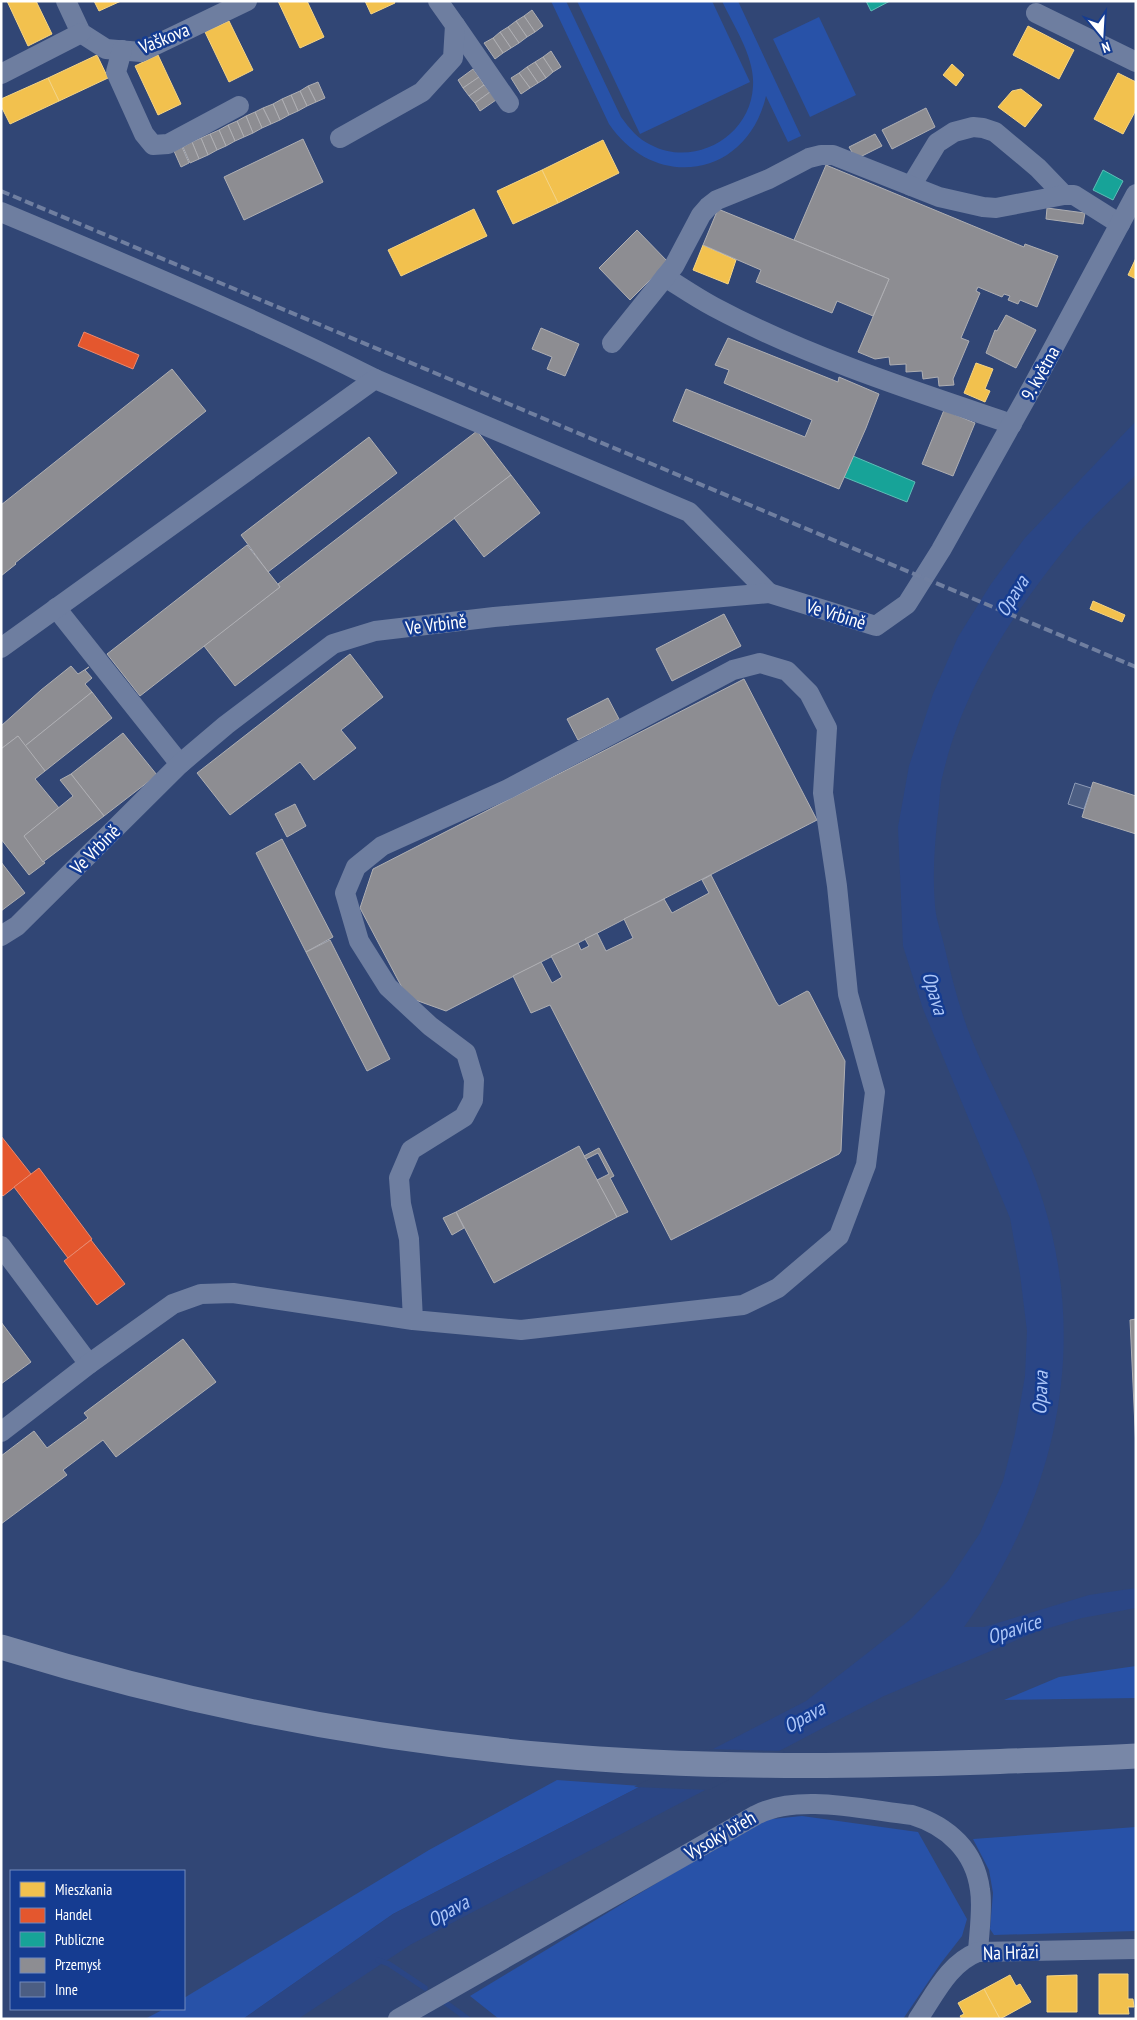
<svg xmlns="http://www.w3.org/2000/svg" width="1137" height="2020" font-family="'PT Sans Narrow',sans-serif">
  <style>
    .green { fill: #2852a8 }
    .water { fill: #2b4685 }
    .pier { fill: #314675 }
    .homes { fill: #f2c14e; stroke: #f6d483 }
    .shops { fill: #e4572e; stroke: #ec896d }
    .public { fill: #17a398; stroke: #5dbfb7 }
    .industry { fill: #8d8d92; stroke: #afafb3 }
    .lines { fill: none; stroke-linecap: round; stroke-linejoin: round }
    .stream { stroke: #2b4685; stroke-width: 5.5 }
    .building { fill: #4c5e83; stroke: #8e9bb6 }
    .minor { stroke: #6e7ea0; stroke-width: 20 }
    .major { stroke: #7887a7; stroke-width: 25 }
    .rail { stroke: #707fa0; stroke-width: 4; stroke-dasharray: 9 4; stroke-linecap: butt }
    .labels { text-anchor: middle; stroke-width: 5; stroke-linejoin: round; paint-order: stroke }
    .street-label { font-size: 19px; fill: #fff; stroke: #153c91 }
    .water-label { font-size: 20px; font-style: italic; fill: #aec7f8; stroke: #153c91 }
  </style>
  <rect width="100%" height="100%" fill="#314675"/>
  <g class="green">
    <path d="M 551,1 L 566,1 L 621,117 C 629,128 638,139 651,145 C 695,168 751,136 753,86 C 755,57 734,27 722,1 L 738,1 L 801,136 L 788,142 L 766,96 C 747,178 655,192 609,124 Z"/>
    <path d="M 577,1 L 712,1 L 750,82 L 640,134 Z"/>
    <path d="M 819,17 L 856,95 L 810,117 L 773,39 Z"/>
    <path d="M 1136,1666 L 1136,1698 L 1004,1700 L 1059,1677 Z"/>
    <path d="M 557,1780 L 641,1786 L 393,1914 L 243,2019 L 145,2019 L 164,2009 L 184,2009 L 184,1998 L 429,1850 Z"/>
    <path d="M 802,1816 L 918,1832 L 967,1919 L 962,1936 L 941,1963 L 903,2019 L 499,2019 L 470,1996 L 761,1820 Z"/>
    <path d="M 1136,1827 L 1136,1931 L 994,1935 L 990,1929 L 993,1893 L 989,1870 L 973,1839 Z"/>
  </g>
  <path class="water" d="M 1136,421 L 1136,475 C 1115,496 1093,516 1074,538 C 1017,607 964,685 943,774 C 940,784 940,795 939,805 C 935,838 932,872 935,906 C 936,920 942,935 945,949 C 952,979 960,1011 972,1040 C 991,1087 1017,1131 1035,1178 C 1093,1334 1060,1494 964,1627 L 984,1627 L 1089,1595 L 1136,1588 L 1136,1608 L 1082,1618 L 1036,1632 L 884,1696 L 410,1945 L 298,2019 L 243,2019 L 393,1914 L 806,1701 L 911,1619 L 948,1581 L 980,1533 L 1003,1481 L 1015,1434 L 1025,1376 L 1027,1331 L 1020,1274 L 1010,1218 L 923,1009 L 903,946 L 898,827 L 909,766 L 933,694 L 958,637 L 991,584 L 1024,539 Z"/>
  <path class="pier" d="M 707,1749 L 785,1751 L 709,1790 L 634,1787 Z"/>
  <g class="homes">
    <path d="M 7,1 L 36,1 L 52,34 L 28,46 Z"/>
    <path d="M 94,1 L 121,1 L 99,11 Z"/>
    <path d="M 278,1 L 307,1 L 324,37 L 300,48 Z"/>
    <path d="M 365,1 L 394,1 L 395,3 L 371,14 Z"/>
    <path d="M 229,21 L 253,70 L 229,82 L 205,32 Z"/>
    <path d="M 1028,26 L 1074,50 L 1059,79 L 1013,55 Z"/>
    <path d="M 97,55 L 108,78 L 59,101 L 48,78 Z"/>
    <path d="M 158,55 L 181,104 L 158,115 L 135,66 Z"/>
    <path d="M 952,64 L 964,75 L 956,86 L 943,75 Z"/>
    <path d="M 1118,73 L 1136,82 L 1136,110 L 1123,134 L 1094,119 Z"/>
    <path d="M 48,78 L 59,101 L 10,124 L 1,106 L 1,99 Z"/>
    <path d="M 1021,89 L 1042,105 L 1025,127 L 998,107 L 1012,91 Z"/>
    <path d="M 603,140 L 619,173 L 558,203 L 542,170 Z"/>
    <path d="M 542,170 L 558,203 L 513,224 L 497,191 Z"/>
    <path d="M 474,209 L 487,236 L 401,276 L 388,250 Z"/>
    <path d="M 703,245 L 736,260 L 728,284 L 693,270 Z"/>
    <path d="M 1136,258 L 1136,279 L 1128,275 Z"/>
    <path d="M 976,363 L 993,369 L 985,389 L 990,391 L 985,402 L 964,393 Z"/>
    <path d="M 1093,601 L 1125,615 L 1122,622 L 1090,609 Z"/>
    <path d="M 1099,1974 L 1128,1974 L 1128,1999 L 1133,1999 L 1134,2007 L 1128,2007 L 1129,2014 L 1099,2014 Z"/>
    <path d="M 1010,1975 L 1016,1986 L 1020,1984 L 1031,2002 L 1000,2019 L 984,1989 Z"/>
    <path d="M 1077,1975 L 1077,2012 L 1047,2012 L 1047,1976 Z"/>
    <path d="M 984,1989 L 1000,2019 L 962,2019 L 960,2016 L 964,2014 L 958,2003 Z"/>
  </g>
  <g class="shops">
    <path d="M 84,332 L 139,355 L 133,369 L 78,346 Z"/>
    <path d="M 1,1136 L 31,1174 L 3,1196 L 1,1194 Z"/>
    <path d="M 39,1168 L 92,1239 L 68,1258 L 14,1187 Z"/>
    <path d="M 91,1240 L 125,1284 L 97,1305 L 64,1261 Z"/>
  </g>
  <g class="public">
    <path d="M 866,1 L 890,1 L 871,11 Z"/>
    <path d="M 1103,170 L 1123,181 L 1113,200 L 1093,190 Z"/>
    <path d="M 853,456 L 915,482 L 907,502 L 844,477 Z"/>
  </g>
  <g class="industry">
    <path d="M 532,10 L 543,26 L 535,32 L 524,16 Z"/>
    <path d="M 524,16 L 535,32 L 527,37 L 516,21 Z"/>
    <path d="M 516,21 L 527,37 L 519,43 L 508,27 Z"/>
    <path d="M 508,27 L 519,43 L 511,48 L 500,32 Z"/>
    <path d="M 500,32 L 511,48 L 503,53 L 493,38 Z"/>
    <path d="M 493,38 L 503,53 L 495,59 L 484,43 Z"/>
    <path d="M 551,51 L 561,67 L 553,72 L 543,57 Z"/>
    <path d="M 543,57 L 553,72 L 546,78 L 535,62 Z"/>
    <path d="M 535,62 L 546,78 L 538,83 L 527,67 Z"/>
    <path d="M 527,67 L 538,83 L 530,88 L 519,73 Z"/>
    <path d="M 473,69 L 479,77 L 463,88 L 458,80 Z"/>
    <path d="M 519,73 L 530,88 L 521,94 L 511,78 Z"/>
    <path d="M 479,77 L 484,85 L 469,96 L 463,88 Z"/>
    <path d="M 318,82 L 325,98 L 316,102 L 308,86 Z"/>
    <path d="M 484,85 L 490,92 L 475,103 L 469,96 Z"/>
    <path d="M 308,86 L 316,102 L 307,106 L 300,91 Z"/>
    <path d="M 300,91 L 307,106 L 298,111 L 291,95 Z"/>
    <path d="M 490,92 L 496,100 L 480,111 L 475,103 Z"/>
    <path d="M 291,95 L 298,111 L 289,115 L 282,99 Z"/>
    <path d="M 282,99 L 289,115 L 280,120 L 273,104 Z"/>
    <path d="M 273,104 L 280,120 L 271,124 L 263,108 Z"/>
    <path d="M 263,108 L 271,124 L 262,128 L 255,112 Z"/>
    <path d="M 926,108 L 935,127 L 892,149 L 882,130 Z"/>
    <path d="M 255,112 L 262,128 L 253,133 L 246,116 Z"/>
    <path d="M 246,116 L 253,133 L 244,137 L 237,121 Z"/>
    <path d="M 237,121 L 244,137 L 235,141 L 228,125 Z"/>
    <path d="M 228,125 L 235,141 L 226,146 L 219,130 Z"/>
    <path d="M 219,130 L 226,146 L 217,150 L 210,134 Z"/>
    <path d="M 210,134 L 217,150 L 208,155 L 201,138 Z"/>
    <path d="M 875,134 L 882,146 L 856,159 L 849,147 Z"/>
    <path d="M 201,138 L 208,155 L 199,159 L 192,142 Z"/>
    <path d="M 303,139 L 323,182 L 244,220 L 224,177 Z"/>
    <path d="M 192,142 L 199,159 L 190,163 L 183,147 Z"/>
    <path d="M 182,147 L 189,163 L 181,167 L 174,151 Z"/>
    <path d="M 826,165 L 1024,247 L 1025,244 L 1058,256 L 1037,307 L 1020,300 L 1018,304 L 1008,300 L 1010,296 L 1004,294 L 1002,297 L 978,287 L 976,291 L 980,293 L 961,338 L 969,341 L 953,379 L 954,385 L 939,386 L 938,377 L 923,379 L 922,371 L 906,372 L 906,364 L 890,365 L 889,357 L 875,359 L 858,352 L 889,279 L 794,240 Z"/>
    <path d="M 1047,208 L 1085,213 L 1083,224 L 1046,219 Z"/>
    <path d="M 718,209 L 889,279 L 873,316 L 837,301 L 832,313 L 756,282 L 761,270 L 703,245 Z"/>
    <path d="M 637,230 L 668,262 L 630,300 L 599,268 Z"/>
    <path d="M 1006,315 L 1036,330 L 1016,368 L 986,353 L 995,330 L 997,331 Z"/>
    <path d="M 541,328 L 579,344 L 565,376 L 547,369 L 552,357 L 532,349 Z"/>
    <path d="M 728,338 L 838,382 L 839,377 L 879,394 L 866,428 L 839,489 L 673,421 L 686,389 L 805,437 L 812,420 L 724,383 L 729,370 L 715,365 Z"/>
    <path d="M 172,369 L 206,411 L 15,563 L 16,564 L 1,576 L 1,505 Z"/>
    <path d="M 944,410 L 975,423 L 953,476 L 922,464 Z"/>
    <path d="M 477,431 L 511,475 L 235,686 L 204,646 L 280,587 L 278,584 Z"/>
    <path d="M 369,437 L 397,473 L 268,572 L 241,535 Z"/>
    <path d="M 511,475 L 540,513 L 484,557 L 454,518 Z"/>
    <path d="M 247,545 L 280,587 L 140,696 L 107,654 Z"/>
    <path d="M 724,614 L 741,646 L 672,681 L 656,649 Z"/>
    <path d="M 350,654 L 383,697 L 341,730 L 356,748 L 314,780 L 300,762 L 230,815 L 197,773 Z"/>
    <path d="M 71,666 L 78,674 L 89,667 L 85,670 L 92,678 L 85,684 L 92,692 L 25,746 L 18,736 L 1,749 L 1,726 L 41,690 Z"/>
    <path d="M 744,679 L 817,820 L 446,1011 L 407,997 L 360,908 L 373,869 Z"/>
    <path d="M 92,692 L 112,718 L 45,771 L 25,746 Z"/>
    <path d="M 608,698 L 619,719 L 578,740 L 567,719 Z"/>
    <path d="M 123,733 L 157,775 L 104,816 L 71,774 Z"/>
    <path d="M 18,736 L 45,771 L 35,779 L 59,808 L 24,836 L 45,863 L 29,875 L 1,839 L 1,749 Z"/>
    <path d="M 71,774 L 104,816 L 43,862 L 24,836 L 73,796 L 60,780 Z"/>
    <path d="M 1093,782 L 1136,796 L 1136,834 L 1082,817 Z"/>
    <path d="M 295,804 L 306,826 L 287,837 L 275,814 Z"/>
    <path d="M 282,839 L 333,937 L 306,952 L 256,853 Z"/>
    <path d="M 1,862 L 25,893 L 1,911 Z"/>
    <path d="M 711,875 L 776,1002 L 779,1006 L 807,991 L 809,992 L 845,1061 L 841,1151 L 839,1154 L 671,1240 L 550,1005 L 531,1013 L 513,976 L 541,962 L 552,983 L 562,977 L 551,956 L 578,943 L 581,950 L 589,946 L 585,939 L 597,933 L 606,951 L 633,938 L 624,919 L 664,899 L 672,913 L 709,893 L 702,880 Z"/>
    <path d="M 330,940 L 390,1059 L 367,1071 L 306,952 Z"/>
    <path d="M 579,1146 L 617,1217 L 494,1283 L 456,1212 Z"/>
    <path d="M 599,1148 L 614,1176 L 610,1178 L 628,1212 L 617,1217 L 597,1180 L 609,1174 L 598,1153 L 586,1159 L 584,1156 Z"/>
    <path d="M 456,1212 L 464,1228 L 452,1235 L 443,1218 Z"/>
    <path d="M 1136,1319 L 1136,1449 L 1130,1320 Z"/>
    <path d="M 1,1322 L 31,1362 L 1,1384 Z"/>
    <path d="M 183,1339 L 216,1382 L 116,1457 L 103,1440 L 63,1470 L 67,1475 L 1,1524 L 1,1456 L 34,1431 L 47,1448 L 88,1418 L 84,1413 Z"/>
  </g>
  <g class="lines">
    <g class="stream">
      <path d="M 378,1960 L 389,1964 L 425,1988"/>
      <path d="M 446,2003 L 468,2019"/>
    </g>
  </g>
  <path class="building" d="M 1075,783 L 1091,788 L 1084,809 L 1068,804 Z"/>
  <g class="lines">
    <g class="minor">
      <path d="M 66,1 L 81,33 L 106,49 L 141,52 L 247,1"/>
      <path d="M 1036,13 L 1136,62"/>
      <path d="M 455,25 L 509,103"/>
      <path d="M 122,50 L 116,72 L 144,134 L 153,145 L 168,144 L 239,106"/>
      <path d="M 1,74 L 81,33"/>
      <path d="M 340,138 L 422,92 L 453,58 L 455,25 L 438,1"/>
      <path d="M 911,186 L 937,143 L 954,132 L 973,127 L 983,128 L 995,132 L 1038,168 L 1064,195"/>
      <path d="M 1,212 C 127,265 253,317 375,379"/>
      <path d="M 665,277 C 681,287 697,298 714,307 C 808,357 911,390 1012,424"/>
      <path d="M 612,343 L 674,266 L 701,215 L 708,207 L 717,200 L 769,179 L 809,158 L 821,155 L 833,155 L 939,197 L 983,207 L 996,208 L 1064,195 L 1074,195 L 1120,224"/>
      <path d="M 56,608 L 180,764"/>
      <path d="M 1,648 L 375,379 L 689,512 L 769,593"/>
      <path d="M 1,936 L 17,926 L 180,764 L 226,725 L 333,644 L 375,631 L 494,617 L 769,593 L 876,626 L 907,604 L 941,550 L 1034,384 L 1136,194"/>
      <path d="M 1,1246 L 89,1364"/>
      <path d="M 1,1432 L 89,1364 L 173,1304 L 201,1294 L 233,1293 L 413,1320 L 521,1330 L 743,1305 L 778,1288 L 839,1236 L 866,1165 L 875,1092 L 848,994 L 837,886 L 823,793 L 827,728 L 809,693 L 787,671 L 760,663 L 733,670 L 508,789 L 382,846 L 356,867 L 345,893 L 359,941 L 388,987 L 430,1026 L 466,1053 L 474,1080 L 473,1100 L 464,1117 L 411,1150 L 399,1178 L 401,1204 L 409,1239 L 413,1320"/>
      <path d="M 398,2019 L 756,1815 C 798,1793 865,1810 912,1815 C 948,1826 975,1851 980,1890 C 983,1908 979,1933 978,1952"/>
      <path d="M 918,2019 C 935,1994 949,1963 978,1952 L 1136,1949"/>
    </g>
    <path class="major" d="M 1,1647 C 179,1702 363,1739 548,1755 C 694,1768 840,1767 986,1762 C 1036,1760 1086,1759 1136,1756"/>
    <path class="rail" d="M 1,191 L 1136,667"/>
  </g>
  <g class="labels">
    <g class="street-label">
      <text transform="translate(164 38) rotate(-22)" y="7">Vaškova</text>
      <text transform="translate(1040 373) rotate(-61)" y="7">9. května</text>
      <text transform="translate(836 614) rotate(17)" y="7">Ve Vrbině</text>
      <text transform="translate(436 624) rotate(-7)" y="7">Ve Vrbině</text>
      <text transform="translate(95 849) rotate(-45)" y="7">Ve Vrbině</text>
      <text transform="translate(720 1835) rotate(-30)" y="7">Vysoký břeh</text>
      <text transform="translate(1011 1952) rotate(-2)" y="7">Na Hrázi</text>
    </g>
    <g class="water-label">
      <text transform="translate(1012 596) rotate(-58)" y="7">Opava</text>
      <text transform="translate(935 993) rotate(73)" y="7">Opava</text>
      <text transform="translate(1040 1393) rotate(-88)" y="7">Opava</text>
      <text transform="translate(1014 1629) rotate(-18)" y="7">Opavice</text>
      <text transform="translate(804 1717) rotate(-29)" y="7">Opava</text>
      <text transform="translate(448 1911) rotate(-29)" y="7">Opava</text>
    </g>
  </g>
  <rect width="1137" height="2020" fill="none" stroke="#ffffff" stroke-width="5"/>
  <rect x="10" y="1870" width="175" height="140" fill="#153c91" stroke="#738abd"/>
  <rect x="20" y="1882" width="25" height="15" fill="#f2c14e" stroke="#738abd"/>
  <text x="55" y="1895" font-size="15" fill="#ffffff">Mieszkania</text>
  <rect x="20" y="1908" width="25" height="15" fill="#e4572e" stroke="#738abd"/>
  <text x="55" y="1920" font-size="15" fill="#ffffff">Handel</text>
  <rect x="20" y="1932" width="25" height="15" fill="#17a398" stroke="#738abd"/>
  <text x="55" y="1945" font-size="15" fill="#ffffff">Publiczne</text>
  <rect x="20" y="1958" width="25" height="15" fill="#8d8d92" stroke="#738abd"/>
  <text x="55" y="1970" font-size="15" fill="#ffffff">Przemysł</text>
  <rect x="20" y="1982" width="25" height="15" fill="#4c5e83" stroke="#738abd"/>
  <text x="55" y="1995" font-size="15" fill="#ffffff">Inne</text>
  <g transform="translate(1102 35) rotate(162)" stroke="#153c91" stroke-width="4" paint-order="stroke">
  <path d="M0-4L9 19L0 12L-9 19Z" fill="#ffffff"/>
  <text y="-8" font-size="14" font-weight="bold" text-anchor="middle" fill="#ffffff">N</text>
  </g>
</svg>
